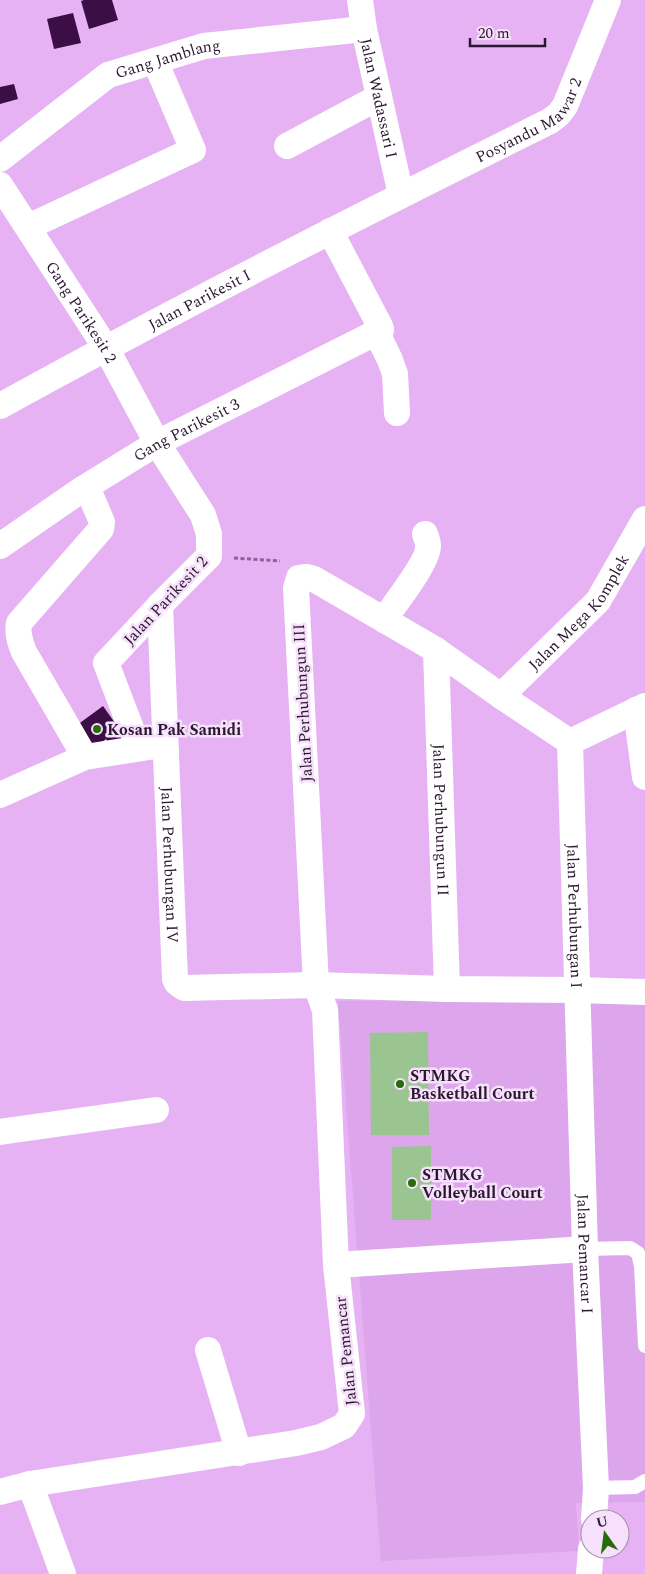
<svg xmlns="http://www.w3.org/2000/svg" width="645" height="1574" font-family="Spectral,serif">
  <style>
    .built { fill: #dda5ec }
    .green { fill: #9bc590 }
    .building { fill: #3b0e46 }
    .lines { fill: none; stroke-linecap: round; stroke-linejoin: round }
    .path { stroke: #896593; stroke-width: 3; stroke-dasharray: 4 2.5; stroke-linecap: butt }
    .lane { stroke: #fff; stroke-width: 14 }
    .street { stroke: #fff; stroke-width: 26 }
    .poi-dot { fill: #266c08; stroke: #f6e0fb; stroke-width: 2 }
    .labels { text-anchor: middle; stroke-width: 5; stroke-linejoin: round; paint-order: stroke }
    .street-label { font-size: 16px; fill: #2b1830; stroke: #f6e0fb }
    .poi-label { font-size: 16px; font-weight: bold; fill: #2b1830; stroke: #f6e0fb; text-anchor: start }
  </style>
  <rect width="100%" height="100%" fill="#e6b2f4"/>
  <path class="built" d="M 645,998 L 645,1502 L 576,1503 L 579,1551 L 381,1561 L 338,1001 Z"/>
  <g class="green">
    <path d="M 428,1032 L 429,1135 L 371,1135 L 370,1033 Z"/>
    <path d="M 431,1146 L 431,1220 L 392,1220 L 392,1147 Z"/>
  </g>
  <g class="building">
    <path d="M 84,0 L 112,0 L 118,20 L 89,29 L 81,1 Z"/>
    <path d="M 73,13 L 81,43 L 54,49 L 47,19 Z"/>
    <path d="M 14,84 L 18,99 L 0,104 L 0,87 Z"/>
    <path d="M 103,706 L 125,737 L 111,747 L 106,739 L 90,751 L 73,728 Z"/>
  </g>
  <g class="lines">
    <path class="path" d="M 234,558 L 280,561"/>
    <g class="lane">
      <path d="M 585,1249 L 630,1248 L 638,1253 L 641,1266 L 645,1346"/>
      <path d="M 596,1488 L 635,1487 L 645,1481"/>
    </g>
    <g class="street">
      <path id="s1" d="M 360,0 L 364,29 L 401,195"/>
      <path d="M 287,146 L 379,97"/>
      <path id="s2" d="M 0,159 L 108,75 L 204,46 L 364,29"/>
      <path id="s3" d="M 0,185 L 106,348 L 157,443 L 203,515 L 209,534 L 209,556 L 160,605 L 106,663 L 132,731"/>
      <path d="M 28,227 L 193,150 L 155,61"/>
      <path d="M 377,333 L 390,360 L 395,374 L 397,413"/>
      <path id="s4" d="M 0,406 C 181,306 365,213 550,121 L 558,115 L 565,106 L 608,0"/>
      <path id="s5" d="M 0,546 L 81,490 L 157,443 L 381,330 L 380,326 L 330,231"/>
      <path id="s6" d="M 160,605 L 175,979 L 177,983 L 184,988 L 316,985 L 447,989 L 577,990 L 645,992"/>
      <path d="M 384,620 C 393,606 430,560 428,545 C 428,542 426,537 425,534"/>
      <path id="s7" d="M 436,650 L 447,989"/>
      <path id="s8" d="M 501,696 L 598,601 L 645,519"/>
      <path d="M 636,710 L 645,777"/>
      <path id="s9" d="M 570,742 L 585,1249 L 596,1488 L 594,1519"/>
      <path d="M 570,742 L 645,706"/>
      <path d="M 85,757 L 24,652 C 20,642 17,633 19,623 L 101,529 L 102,522 L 87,487"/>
      <path d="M 0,795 L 85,757 L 155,746 L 166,751"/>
      <path d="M 0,1132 L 156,1110"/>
      <path d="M 336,1265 L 585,1249"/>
      <path d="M 208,1350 L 239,1453"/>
      <path d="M 30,1484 L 63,1574"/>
      <path d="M 0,1492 L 30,1484 L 296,1443 L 321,1437 L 344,1426 L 352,1414 L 336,1265 L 325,1010 L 316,985 L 296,588 L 299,578 L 307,577 L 314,579 L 436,650 L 501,696 L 570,742"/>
      <path d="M 589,1574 L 591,1549"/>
    </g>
  </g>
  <g class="poi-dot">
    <circle cx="97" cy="729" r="5"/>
    <circle cx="400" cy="1084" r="5"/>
    <circle cx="412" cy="1183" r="5"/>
  </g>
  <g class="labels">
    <g class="street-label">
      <text dy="6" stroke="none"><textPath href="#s2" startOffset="199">Gang Jamblang</textPath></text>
      <text dy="6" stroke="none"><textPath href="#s1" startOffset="100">Jalan Wadassari I</textPath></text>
      <text dy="6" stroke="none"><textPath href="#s4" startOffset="604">Posyandu Mawar 2</textPath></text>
      <text dy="6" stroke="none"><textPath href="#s4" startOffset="226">Jalan Parikesit I</textPath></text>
      <text dy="6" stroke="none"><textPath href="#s3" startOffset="151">Gang Parikesit 2</textPath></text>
      <text dy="6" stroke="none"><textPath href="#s5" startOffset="220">Gang Parikesit 3</textPath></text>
      <text transform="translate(165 600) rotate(-47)" y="6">Jalan Parikesit 2</text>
      <text dy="6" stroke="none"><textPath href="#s8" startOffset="115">Jalan Mega Komplek</textPath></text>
      <text transform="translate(302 703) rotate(-93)" y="6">Jalan Perhubungun III</text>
      <text dy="6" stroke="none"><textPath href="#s7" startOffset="170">Jalan Perhubungun II</textPath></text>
      <text dy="6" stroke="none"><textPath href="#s6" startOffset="260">Jalan Perhubungan IV</textPath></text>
      <text dy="6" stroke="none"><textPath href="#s9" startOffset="174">Jalan Perhubungan I</textPath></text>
      <text dy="6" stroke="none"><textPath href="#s9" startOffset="512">Jalan Pemancar I</textPath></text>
      <text transform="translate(345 1351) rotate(-96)" y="6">Jalan Pemancar</text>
    </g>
    <g class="poi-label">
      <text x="107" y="735">Kosan Pak Samidi</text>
      <text x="410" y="1081">STMKG<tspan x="410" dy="18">Basketball Court</tspan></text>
      <text x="422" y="1180">STMKG<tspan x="422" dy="18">Volleyball Court</tspan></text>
    </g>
  </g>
  <g transform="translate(605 1534) rotate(346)"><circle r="24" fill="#f6e0fb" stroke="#a590aa"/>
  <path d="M0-4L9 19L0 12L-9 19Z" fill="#266c08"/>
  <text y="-8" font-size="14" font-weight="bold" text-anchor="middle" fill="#2b1830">U</text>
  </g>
  <path d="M470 38v8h75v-8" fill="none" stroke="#2b1830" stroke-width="2.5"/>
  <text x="478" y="38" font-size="15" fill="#2b1830" stroke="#f6e0fb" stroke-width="4" paint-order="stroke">20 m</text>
</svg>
